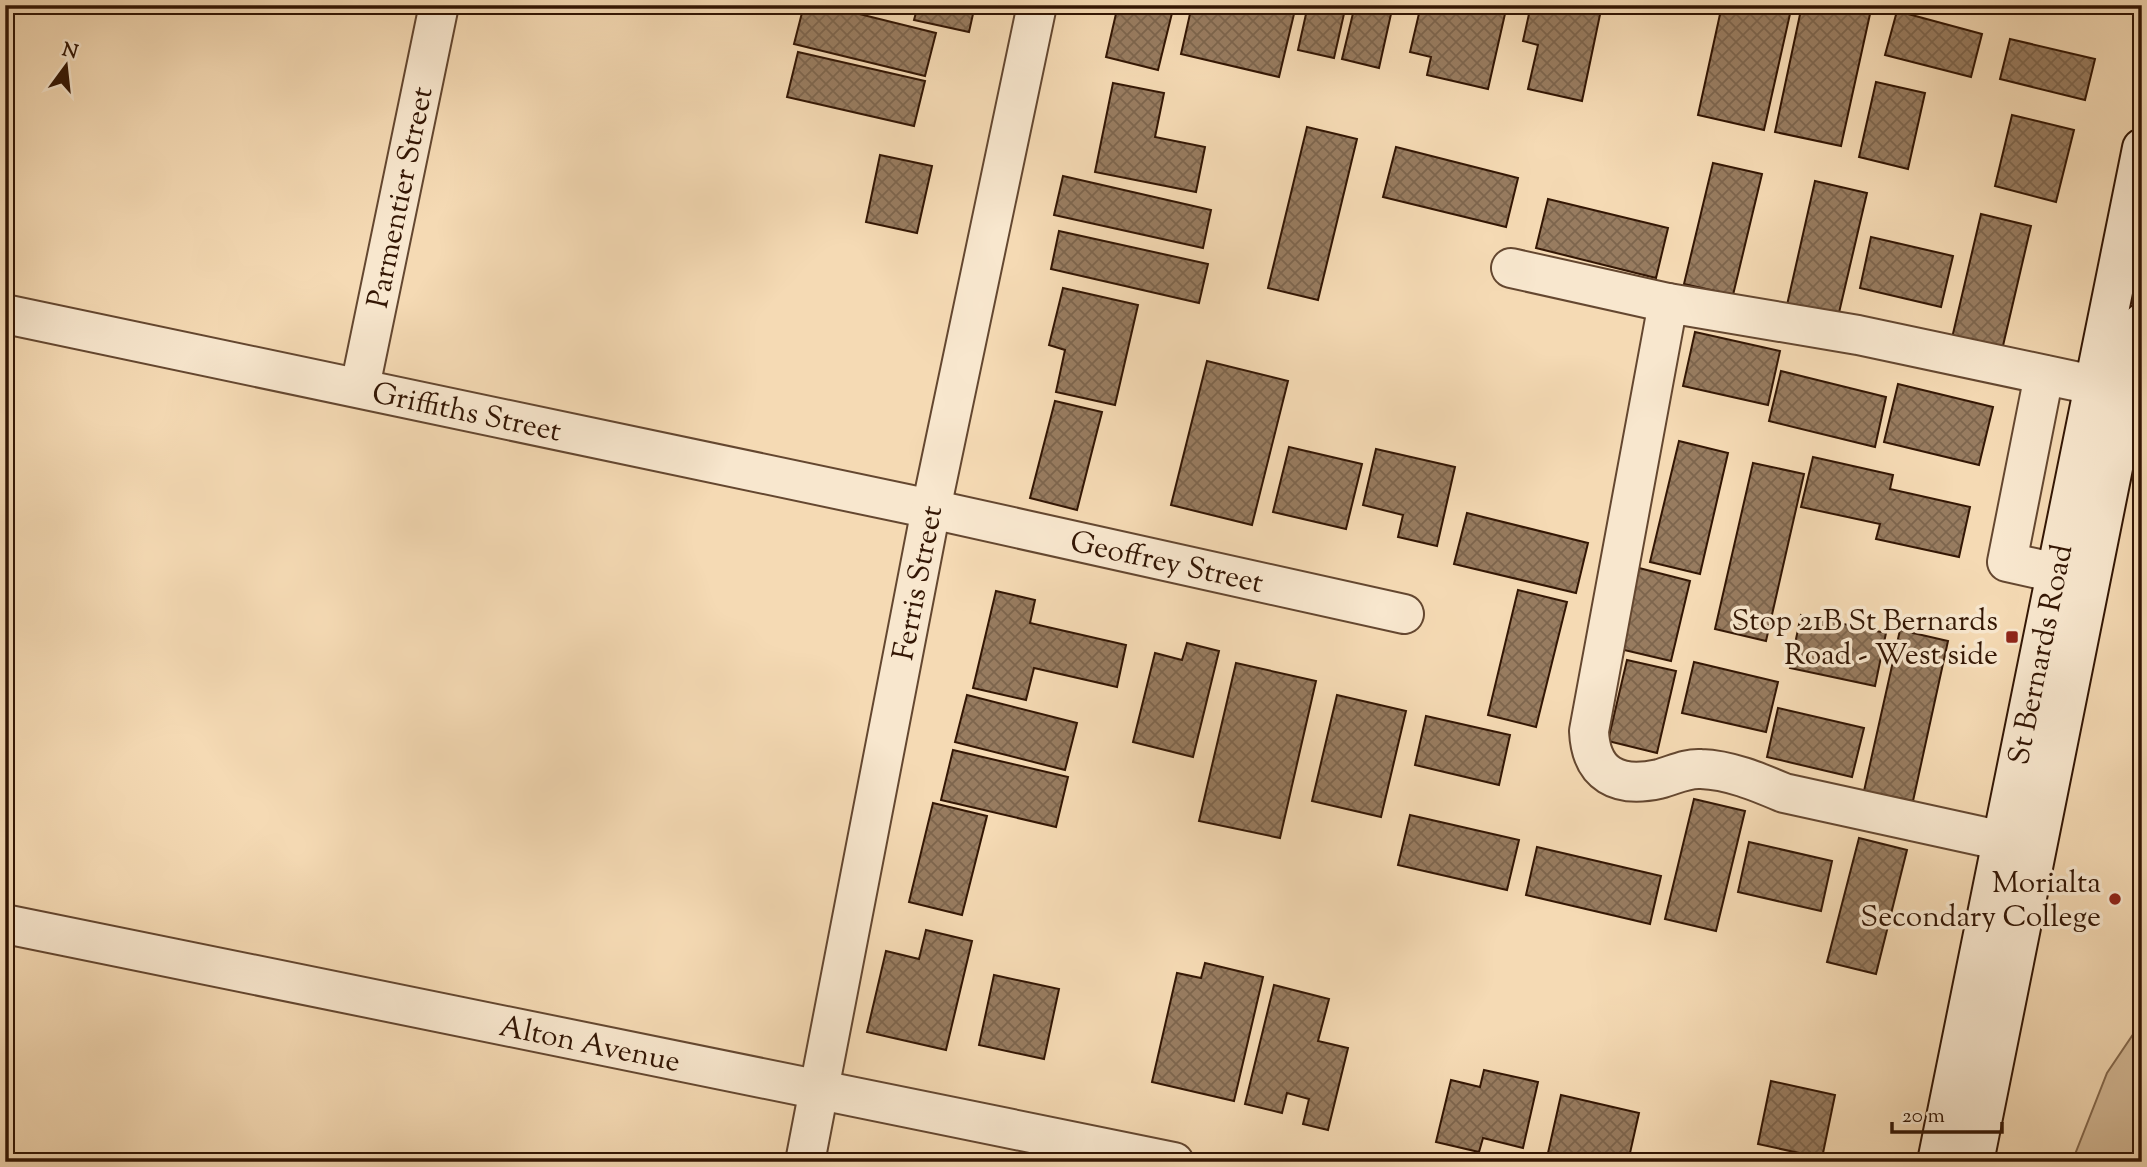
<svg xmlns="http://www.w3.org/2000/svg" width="2147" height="1167" font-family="'Sorts Mill Goudy',serif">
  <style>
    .garden { fill: #d4b996; stroke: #84684d; stroke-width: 2 }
    .building { fill: url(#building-cross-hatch); stroke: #331604; stroke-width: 2 }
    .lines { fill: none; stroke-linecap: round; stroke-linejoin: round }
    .street-casing { stroke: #644730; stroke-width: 42 }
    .secondary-casing { stroke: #331604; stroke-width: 42 }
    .street { stroke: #f8e7ce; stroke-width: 38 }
    .secondary { stroke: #f8e7ce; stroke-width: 38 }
    .poi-dot { fill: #8f2418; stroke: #f8e7ce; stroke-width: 2.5 }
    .labels { text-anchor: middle; stroke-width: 7; stroke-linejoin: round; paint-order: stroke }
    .street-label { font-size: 30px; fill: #331604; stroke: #f8e7ce }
    .poi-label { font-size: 30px; fill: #331604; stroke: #f8e7ce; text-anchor: end }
  </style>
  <defs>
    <pattern id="building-cross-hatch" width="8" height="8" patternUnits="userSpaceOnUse" patternTransform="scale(1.75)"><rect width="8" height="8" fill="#987c60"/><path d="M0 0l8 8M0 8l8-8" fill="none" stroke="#7d654d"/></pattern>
  </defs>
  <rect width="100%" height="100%" fill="#f5dab4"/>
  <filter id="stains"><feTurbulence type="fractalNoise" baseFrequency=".00286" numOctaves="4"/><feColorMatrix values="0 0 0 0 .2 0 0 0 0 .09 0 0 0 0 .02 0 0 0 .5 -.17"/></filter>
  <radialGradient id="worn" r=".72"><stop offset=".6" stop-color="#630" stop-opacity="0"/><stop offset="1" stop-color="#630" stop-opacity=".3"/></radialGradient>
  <path class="garden" d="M 2142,1021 L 2142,1162 L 2072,1162 L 2107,1073 Z"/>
  <g class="building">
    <path d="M 804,5 L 823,5 L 936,33 L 925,76 L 794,44 Z"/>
    <path d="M 918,5 L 975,5 L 969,32 L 914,20 Z"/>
    <path d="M 1118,5 L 1174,5 L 1158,70 L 1106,57 Z"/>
    <path d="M 1192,5 L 1256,5 L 1294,14 L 1279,77 L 1181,54 Z"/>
    <path d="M 1308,5 L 1346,5 L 1334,58 L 1298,50 Z"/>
    <path d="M 1355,5 L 1393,5 L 1379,68 L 1342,59 Z"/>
    <path d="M 1421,5 L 1507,5 L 1488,89 L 1427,75 L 1431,57 L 1410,52 Z"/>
    <path d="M 1516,5 L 1602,5 L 1582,101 L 1528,89 L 1538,45 L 1523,41 L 1529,14 L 1515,11 Z"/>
    <path d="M 1722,5 L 1792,5 L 1764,130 L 1698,115 Z"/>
    <path d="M 1802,5 L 1872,5 L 1841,146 L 1775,132 Z"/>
    <path d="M 1897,11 L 1982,34 L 1971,77 L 1885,55 Z"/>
    <path d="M 2010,39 L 2095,59 L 2085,100 L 2000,79 Z"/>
    <path d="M 798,52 L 925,81 L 914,126 L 787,97 Z"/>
    <path d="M 1876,82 L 1925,93 L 1908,169 L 1859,157 Z"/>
    <path d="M 1113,83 L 1164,93 L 1155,137 L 1205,147 L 1196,192 L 1095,172 Z"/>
    <path d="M 2012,115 L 2074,130 L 2056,202 L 1995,186 Z"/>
    <path d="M 1307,127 L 1357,139 L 1318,300 L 1268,288 Z"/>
    <path d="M 1396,147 L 1518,178 L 1506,227 L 1383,197 Z"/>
    <path d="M 880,155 L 932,166 L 917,233 L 866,222 Z"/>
    <path d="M 1713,163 L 1762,174 L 1733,295 L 1684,284 Z"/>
    <path d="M 1063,176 L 1211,210 L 1203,248 L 1054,215 Z"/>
    <path d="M 1815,181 L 1867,193 L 1838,317 L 1787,305 Z"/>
    <path d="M 1548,199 L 1668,228 L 1656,278 L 1536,248 Z"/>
    <path d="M 1981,214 L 2031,226 L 2002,350 L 1952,338 Z"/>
    <path d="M 1059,231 L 1208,264 L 1199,303 L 1051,269 Z"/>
    <path d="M 1871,237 L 1953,256 L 1941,307 L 1860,288 Z"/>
    <path d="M 1063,288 L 1138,305 L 1115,405 L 1056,392 L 1065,350 L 1049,345 Z"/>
    <path d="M 1695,332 L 1780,351 L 1768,405 L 1683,386 Z"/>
    <path d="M 1207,361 L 1288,381 L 1252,525 L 1171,505 Z"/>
    <path d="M 1781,371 L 1886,397 L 1875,447 L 1769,421 Z"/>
    <path d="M 1898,384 L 1993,407 L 1979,465 L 1884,442 Z"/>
    <path d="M 1055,401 L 1102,412 L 1077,510 L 1030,498 Z"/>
    <path d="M 1679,441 L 1728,453 L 1700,574 L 1650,562 Z"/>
    <path d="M 1289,447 L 1362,464 L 1346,529 L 1273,512 Z"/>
    <path d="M 1376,449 L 1455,467 L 1437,546 L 1398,537 L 1403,515 L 1363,505 Z"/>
    <path d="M 1813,457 L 1893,475 L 1890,489 L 1970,507 L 1959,557 L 1876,539 L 1880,524 L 1801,507 Z"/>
    <path d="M 1753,463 L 1804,474 L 1766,641 L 1715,629 Z"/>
    <path d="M 1467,513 L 1588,543 L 1576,593 L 1454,564 Z"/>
    <path d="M 1639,568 L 1690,581 L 1671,661 L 1620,649 Z"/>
    <path d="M 1518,590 L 1567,602 L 1536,727 L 1488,715 Z"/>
    <path d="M 996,591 L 1035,600 L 1030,623 L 1126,645 L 1117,687 L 1034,668 L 1026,700 L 973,688 Z"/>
    <path d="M 1801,615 L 1886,633 L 1875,686 L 1790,668 Z"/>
    <path d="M 1900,630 L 1948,641 L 1913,801 L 1864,791 Z"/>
    <path d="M 1187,643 L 1219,651 L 1193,757 L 1133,742 L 1155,653 L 1182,660 Z"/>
    <path d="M 1627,660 L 1676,671 L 1657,753 L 1608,741 Z"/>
    <path d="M 1694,662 L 1778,682 L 1766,732 L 1682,713 Z"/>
    <path d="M 1236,663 L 1316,681 L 1280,838 L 1199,821 Z"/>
    <path d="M 967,695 L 1077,723 L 1065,770 L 955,742 Z"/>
    <path d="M 1337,695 L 1406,711 L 1381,817 L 1312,801 Z"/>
    <path d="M 1778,708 L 1864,728 L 1852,777 L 1767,757 Z"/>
    <path d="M 1426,716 L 1510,735 L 1499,785 L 1415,765 Z"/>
    <path d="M 953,750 L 1068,777 L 1056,827 L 941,800 Z"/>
    <path d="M 1694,799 L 1745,811 L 1716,931 L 1665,919 Z"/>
    <path d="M 933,803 L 987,816 L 962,915 L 909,902 Z"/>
    <path d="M 1410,815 L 1519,840 L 1507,890 L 1398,865 Z"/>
    <path d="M 1859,838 L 1907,850 L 1876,974 L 1827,962 Z"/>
    <path d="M 1749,842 L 1832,861 L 1821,911 L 1738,892 Z"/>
    <path d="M 1537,847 L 1661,876 L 1650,924 L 1526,895 Z"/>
    <path d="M 926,930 L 972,941 L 946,1050 L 867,1032 L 886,951 L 919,959 Z"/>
    <path d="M 1205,963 L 1263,977 L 1234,1101 L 1152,1082 L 1177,973 L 1201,978 Z"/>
    <path d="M 994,975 L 1059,989 L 1044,1059 L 979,1045 Z"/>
    <path d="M 1274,985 L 1329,999 L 1318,1041 L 1348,1048 L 1328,1130 L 1303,1124 L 1309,1099 L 1287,1093 L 1282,1113 L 1245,1104 Z"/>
    <path d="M 1484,1070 L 1538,1082 L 1523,1148 L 1483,1138 L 1479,1152 L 1436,1142 L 1451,1080 L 1480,1087 Z"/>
    <path d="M 1771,1081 L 1835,1095 L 1822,1158 L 1758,1144 Z"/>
    <path d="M 1561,1095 L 1639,1113 L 1628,1162 L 1587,1162 L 1548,1153 Z"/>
    <path d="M 1665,1156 L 1690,1162 L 1664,1162 Z"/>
  </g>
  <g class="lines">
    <defs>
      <g id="street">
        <path d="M 1511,268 L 1668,303"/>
        <path id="s1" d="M 5,314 L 931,509 L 1404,614"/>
        <path d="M 2044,375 L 2007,562 L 2057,573"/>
        <path id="s2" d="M 360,387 L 439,5"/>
        <path d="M 2003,841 L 1784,793 C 1758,782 1730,770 1701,769 C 1686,768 1674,775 1659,779 C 1618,788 1591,775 1589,731 L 1668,303 L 1858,335 L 2126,392"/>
        <path id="s3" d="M 5,924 L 1174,1162"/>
        <path id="s4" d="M 805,1162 L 931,509 L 1037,5"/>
      </g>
      <g id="secondary">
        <path id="s5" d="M 1937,1162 L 2142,148"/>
        <path d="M 1974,1162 L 2142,323"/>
      </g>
    </defs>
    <use href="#street" class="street-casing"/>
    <use href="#secondary" class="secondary-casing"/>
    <use href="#street" class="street"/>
    <use href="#secondary" class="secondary"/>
  </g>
  <g class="poi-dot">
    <rect x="2005" y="630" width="14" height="14" rx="3.5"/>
    <circle cx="2115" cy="899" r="7"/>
  </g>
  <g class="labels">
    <g class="street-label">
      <text dy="10" stroke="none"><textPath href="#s2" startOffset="194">Parmentier Street</textPath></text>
      <text dy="10" stroke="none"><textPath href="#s1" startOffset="472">Griffiths Street</textPath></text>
      <text dy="10" stroke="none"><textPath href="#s1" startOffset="1188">Geoffrey Street</textPath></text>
      <text dy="10" stroke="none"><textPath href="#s4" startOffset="590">Ferris Street</textPath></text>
      <text dy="10" stroke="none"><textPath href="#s5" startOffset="518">St Bernards Road</textPath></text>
      <text dy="10" stroke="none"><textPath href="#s3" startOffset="597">Alton Avenue</textPath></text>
    </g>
    <g class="poi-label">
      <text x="1998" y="630">Stop 21B St Bernards<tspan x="1998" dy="34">Road - West side</tspan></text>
      <text x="2101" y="892">Morialta<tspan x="2101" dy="34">Secondary College</tspan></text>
    </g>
  </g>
  <rect width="2147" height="1167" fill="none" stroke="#f5dab4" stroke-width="28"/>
  <rect x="7" y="7" width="2133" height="1153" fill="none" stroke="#331604" stroke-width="3.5"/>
  <rect x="14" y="14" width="2119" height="1139" fill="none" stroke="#331604" stroke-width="2"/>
  <g transform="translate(66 66) rotate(15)" stroke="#f8e7ce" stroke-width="5" paint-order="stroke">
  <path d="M0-5L12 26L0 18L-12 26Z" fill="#331604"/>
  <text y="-10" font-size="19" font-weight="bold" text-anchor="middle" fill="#331604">N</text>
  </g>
  <path d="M1892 1122v10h110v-10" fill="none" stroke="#331604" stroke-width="3.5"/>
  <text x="1902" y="1122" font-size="21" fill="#331604" stroke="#f8e7ce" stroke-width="5" paint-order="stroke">20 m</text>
  <rect width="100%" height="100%" filter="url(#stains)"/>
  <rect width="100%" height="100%" fill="url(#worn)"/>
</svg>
